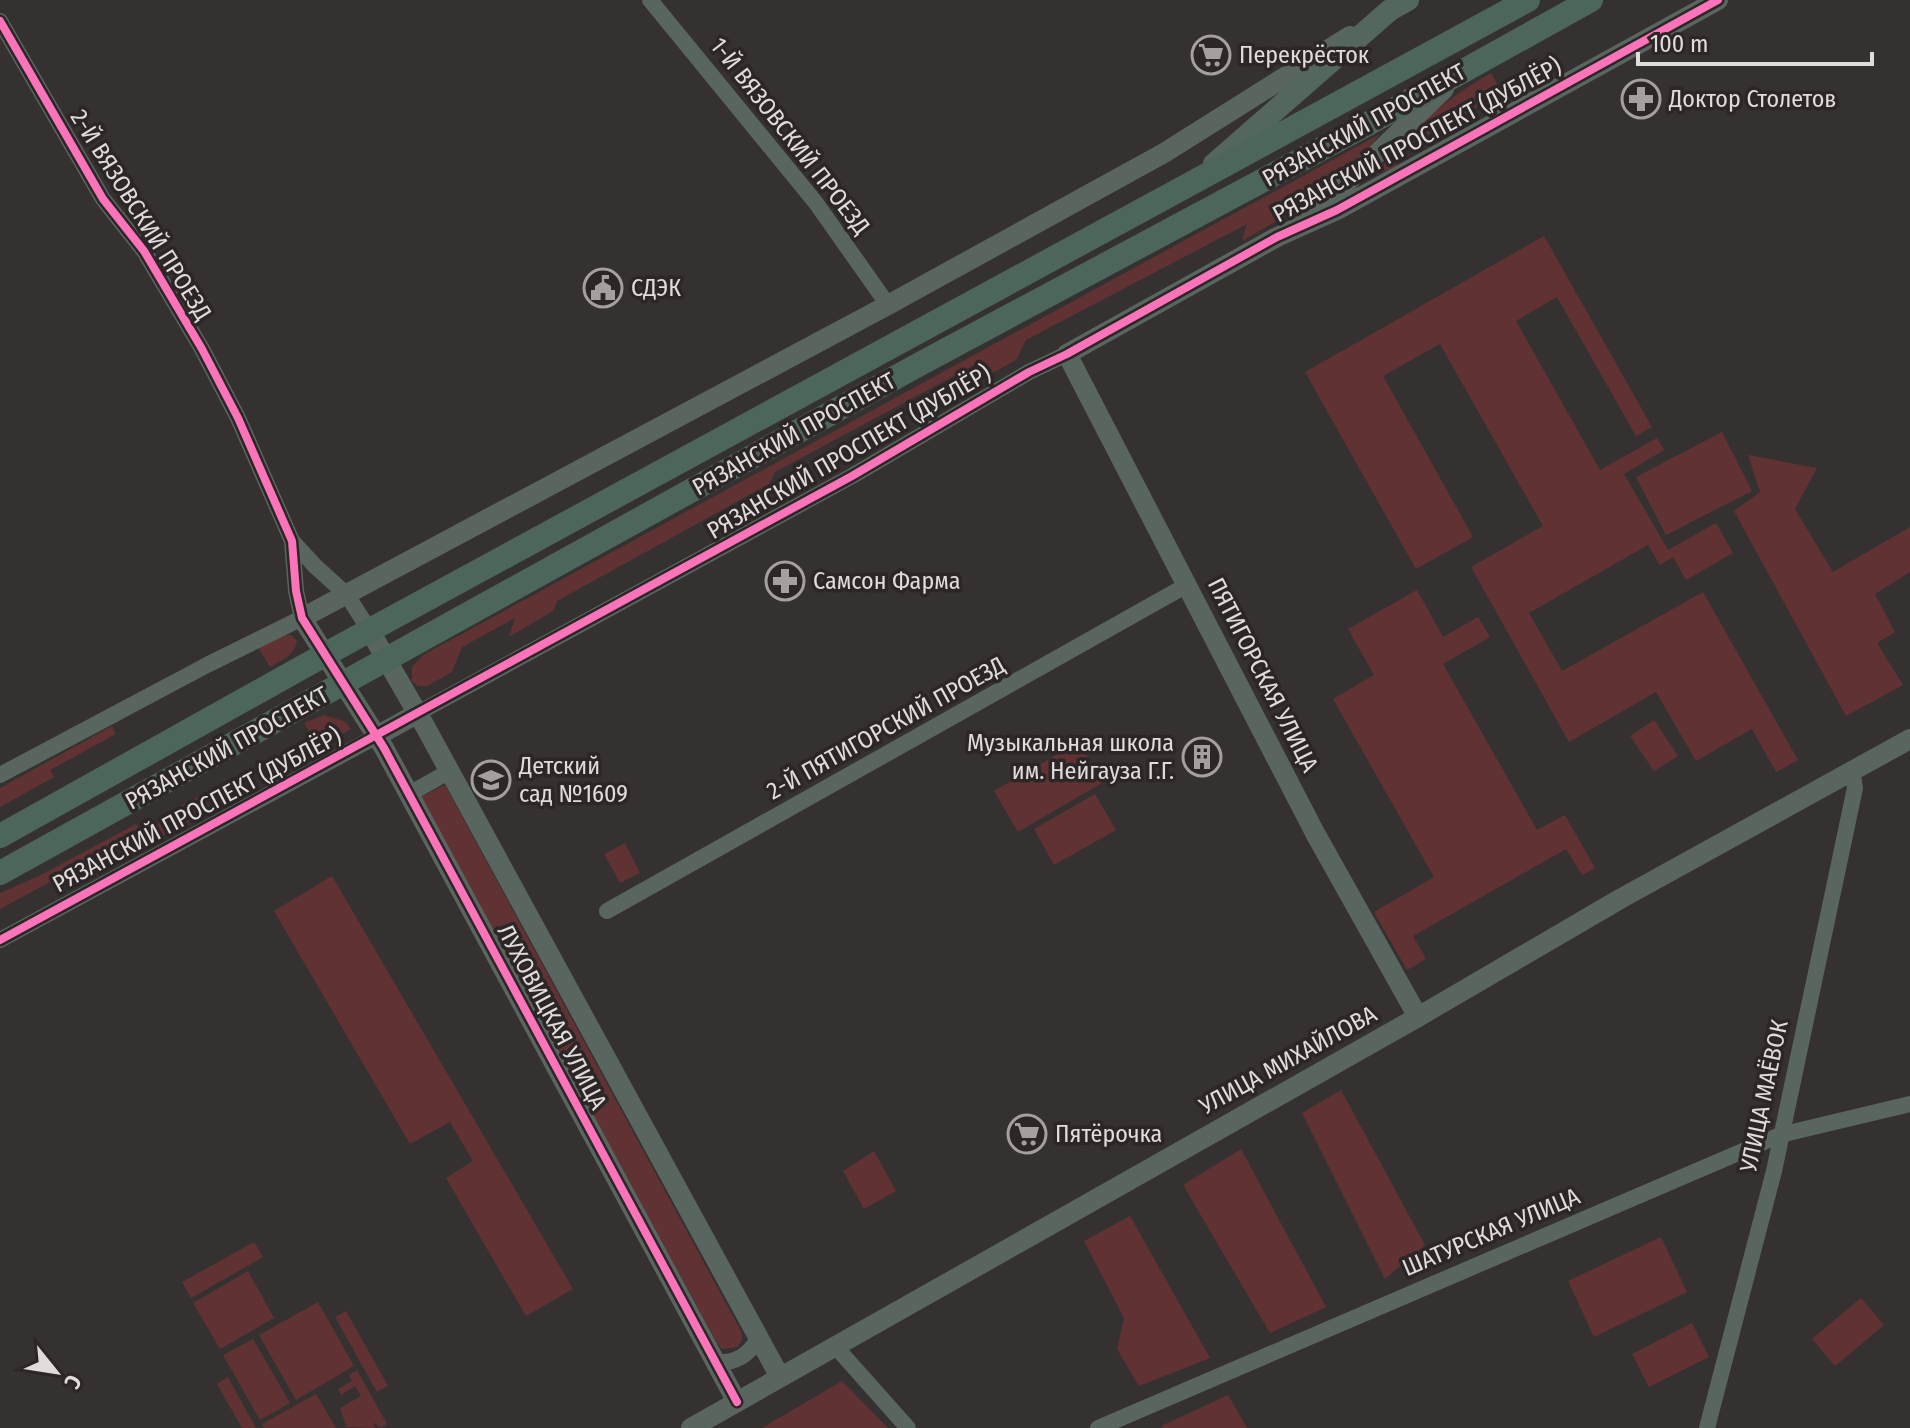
<svg xmlns="http://www.w3.org/2000/svg" width="1910" height="1428" font-family="'Fira Sans Condensed',sans-serif">
  <style>
    .green { fill: #603234 }
    .lines { fill: none; stroke-linecap: round; stroke-linejoin: round }
    .minor { stroke: #596660; stroke-width: 16 }
    .tertiary { stroke: #596660; stroke-width: 20 }
    .secondary { stroke: #53675f; stroke-width: 22 }
    .primary { stroke: #4d665c; stroke-width: 24 }
    .cycleway-casing { stroke: #2c2626; stroke-width: 13 }
    .cycleway { stroke: #fb73b8; stroke-width: 8 }
    .labels { text-anchor: middle; stroke-width: 7; stroke-linejoin: round; paint-order: stroke }
    .poi-label { font-size: 24px; fill: #e0dcdc; stroke: #2c2626; text-anchor: start }
    .street-label { font-size: 24px; fill: #e0dcdc; stroke: #2c2626 }
  </style>
  <rect width="100%" height="100%" fill="#363131"/>
  <g class="green">
    <path d="M 1491,73 L 1502,93 L 1401,150 L 1396,167 L 1375,175 C 1412,128 1439,103 1491,73 Z"/>
    <path d="M 1380,134 L 1346,174 L 1307,203 L 1242,241 L 1247,224 L 1026,340 L 1016,360 L 976,382 L 982,361 L 775,472 L 769,484 L 557,601 L 553,611 L 509,637 L 515,618 L 462,647 L 452,672 L 427,686 L 418,686 L 412,681 L 412,667 L 423,655 Z"/>
    <path d="M 1544,236 L 1652,427 L 1636,436 L 1557,297 L 1516,321 L 1600,470 L 1657,438 L 1664,450 L 1624,474 L 1668,550 L 1716,523 L 1733,553 L 1686,580 L 1673,557 L 1660,565 L 1648,545 L 1529,613 L 1562,671 L 1703,592 L 1798,760 L 1776,772 L 1752,729 L 1696,761 L 1656,692 L 1569,742 L 1471,567 L 1543,526 L 1440,344 L 1383,376 L 1473,537 L 1416,569 L 1305,372 Z"/>
    <path d="M 1722,432 L 1752,491 L 1666,535 L 1636,477 Z"/>
    <path d="M 1748,455 L 1817,468 L 1795,509 L 1833,572 L 1910,527 L 1910,572 L 1875,594 L 1895,632 L 1877,643 L 1903,685 L 1846,716 L 1734,511 L 1760,492 Z"/>
    <path d="M 1417,590 L 1443,637 L 1478,617 L 1490,637 L 1443,664 L 1537,830 L 1565,815 L 1595,868 L 1582,875 L 1566,849 L 1413,936 L 1426,959 L 1407,970 L 1374,912 L 1434,877 L 1333,699 L 1374,675 L 1348,629 Z"/>
    <path d="M 282,635 L 291,635 L 297,641 C 294,656 282,660 270,667 L 258,647 Z"/>
    <path d="M 324,715 L 346,722 L 351,729 L 319,747 L 304,723 Z"/>
    <path d="M 1654,720 L 1678,756 L 1654,771 L 1630,736 Z"/>
    <path d="M 112,726 L 116,734 L 50,770 L 54,777 L 0,807 L 0,788 Z"/>
    <path d="M 1079,742 L 1102,783 L 1018,832 L 994,791 Z"/>
    <path d="M 445,785 L 742,1333 L 742,1341 L 737,1347 L 722,1349 L 717,1343 L 420,797 Z"/>
    <path d="M 203,794 L 211,810 L 139,849 L 140,833 L 0,909 L 0,893 L 39,876 L 136,824 L 141,832 L 164,821 L 162,816 Z"/>
    <path d="M 1095,794 L 1116,830 L 1054,865 L 1034,829 Z"/>
    <path d="M 625,843 L 640,873 L 620,883 L 604,854 Z"/>
    <path d="M 332,876 L 573,1289 L 526,1316 L 446,1178 L 473,1161 L 450,1122 L 410,1144 L 274,911 Z"/>
    <path d="M 1341,1090 L 1425,1245 L 1385,1279 L 1302,1113 Z"/>
    <path d="M 1241,1149 L 1326,1307 L 1270,1333 L 1183,1185 Z"/>
    <path d="M 874,1151 L 896,1191 L 864,1209 L 843,1171 Z"/>
    <path d="M 1130,1216 L 1210,1358 L 1139,1386 L 1117,1349 L 1124,1318 L 1084,1241 Z"/>
    <path d="M 1661,1237 L 1687,1292 L 1594,1337 L 1568,1281 Z"/>
    <path d="M 254,1242 L 263,1257 L 191,1298 L 182,1282 Z"/>
    <path d="M 248,1271 L 274,1318 L 220,1349 L 193,1303 Z"/>
    <path d="M 1861,1298 L 1884,1325 L 1835,1366 L 1812,1339 Z"/>
    <path d="M 318,1302 L 354,1366 L 296,1400 L 259,1335 Z"/>
    <path d="M 346,1311 L 388,1386 L 377,1392 L 335,1317 Z"/>
    <path d="M 1692,1323 L 1709,1357 L 1649,1387 L 1632,1354 Z"/>
    <path d="M 253,1339 L 290,1403 L 260,1420 L 223,1355 Z"/>
    <path d="M 357,1370 L 387,1424 L 380,1428 L 375,1423 L 373,1424 L 375,1428 L 344,1427 L 346,1425 L 340,1408 L 361,1396 L 355,1386 L 341,1395 L 338,1389 L 352,1381 L 349,1375 Z"/>
    <path d="M 228,1377 L 256,1428 L 242,1428 L 217,1384 Z"/>
    <path d="M 842,1381 L 888,1428 L 762,1428 Z"/>
    <path d="M 316,1394 L 336,1428 L 264,1428 L 262,1424 Z"/>
    <path d="M 1228,1395 L 1247,1428 L 1163,1428 L 1161,1426 Z"/>
  </g>
  <g class="lines">
    <g class="minor">
      <path d="M 650,0 L 816,203 L 888,305"/>
      <path d="M 0,21 L 103,199 L 144,251 L 202,349 L 238,418 L 292,541 L 296,591 L 302,618 L 207,665 L 0,775"/>
      <path d="M 292,541 L 315,566 L 347,595 L 370,631"/>
      <path d="M 418,713 L 852,476 L 1029,372 L 1067,354"/>
      <path d="M 409,794 L 450,771"/>
      <path d="M 607,911 L 1187,585"/>
      <path d="M 0,940 L 377,736"/>
      <path d="M 835,1346 L 908,1428"/>
      <path d="M 715,1362 C 736,1364 748,1355 759,1338"/>
      <path d="M 1098,1428 L 1780,1135 L 1910,1104"/>
      <path d="M 1707,1428 L 1774,1171 L 1855,788 L 1852,771"/>
    </g>
    <g class="tertiary">
      <path d="M 1305,215 L 1340,189 L 1444,89"/>
      <path d="M 370,631 L 426,728 L 780,1377"/>
      <path d="M 377,736 L 418,713"/>
      <path d="M 1418,1017 L 1315,833 L 1067,354 L 1277,237 L 1337,210 L 1718,0"/>
      <path d="M 737,1402 L 384,748 L 302,618 L 888,305 L 1164,153 L 1350,36"/>
      <path d="M 691,1428 L 1418,1017 L 1620,899 L 1910,739"/>
    </g>
    <path class="secondary" d="M 1214,164 L 1390,10 L 1408,0"/>
    <g class="primary">
      <path d="M 0,836 L 326,654 L 1528,0"/>
      <path d="M 0,873 L 918,365 L 1366,125 L 1591,0"/>
    </g>
    <defs>
      <g id="cycleway">
        <path d="M 0,21 L 103,199 L 144,251 L 202,349 L 238,418 L 292,541 L 296,591 L 302,618 L 384,748 L 737,1402"/>
        <path d="M 0,940 L 852,476 L 1029,372 L 1067,354 L 1277,237 L 1337,210 L 1718,0"/>
      </g>
    </defs>
    <use href="#cycleway" class="cycleway-casing"/>
    <use href="#cycleway" class="cycleway"/>
  </g>
  <defs>
    <symbol id="supermarket-ring" viewBox="-11 -11 22 22"><circle r="9.5" fill="#2c2626" stroke="#a4a0a0" stroke-width="1.5"/><path d="M-6-5.5h2.5l.6 2H6L4.5 2H-2.5L-4.4-4H-6ZM-1.5 3.2a1.3 1.3 0 1 0 .1 0ZM3 3.2a1.3 1.3 0 1 0 .1 0Z" fill="#a4a0a0"/></symbol>
    <symbol id="pharmacy-ring" viewBox="-11 -11 22 22"><circle r="9.5" fill="#2c2626" stroke="#a4a0a0" stroke-width="1.5"/><path d="M-2-6h4v4h4v4h-4v4h-4v-4h-4v-4h4Z" fill="#a4a0a0"/></symbol>
    <symbol id="civic-ring" viewBox="-11 -11 22 22"><circle r="9.5" fill="#2c2626" stroke="#a4a0a0" stroke-width="1.5"/><path d="M-.6-6.5H3V-4.5H.6V-3L4-1V1h2V6H-6V1h2V-1L-.6-3ZM-1.2 2.5V6h2.4V2.5Z" fill="#a4a0a0"/></symbol>
    <symbol id="building-ring" viewBox="-11 -11 22 22"><circle r="9.5" fill="#2c2626" stroke="#a4a0a0" stroke-width="1.5"/><path d="M-4-6H4V6H1V3H-1V6H-4ZM-2.5-4.3h1.7v1.8h-1.7ZM.8-4.3h1.7v1.8H.8ZM-2.5-1h1.7V.8h-1.7ZM.8-1h1.7V.8H.8Z" fill="#a4a0a0"/></symbol>
    <symbol id="school-ring" viewBox="-11 -11 22 22"><circle r="9.5" fill="#2c2626" stroke="#a4a0a0" stroke-width="1.5"/><path d="M0-5L7-2L0 1L-7-2ZM-4 1L0 2.5L4 1V4Q0 6-4 4Z" fill="#a4a0a0"/></symbol>
  </defs>
  <g fill-rule="evenodd">
    <use href="#supermarket-ring" x="1189" y="33" width="44" height="44"/>
    <use href="#pharmacy-ring" x="1619" y="77" width="44" height="44"/>
    <use href="#civic-ring" x="581" y="266" width="44" height="44"/>
    <use href="#pharmacy-ring" x="763" y="559" width="44" height="44"/>
    <use href="#building-ring" x="1180" y="735" width="44" height="44"/>
    <use href="#school-ring" x="469" y="758" width="44" height="44"/>
    <use href="#supermarket-ring" x="1005" y="1112" width="44" height="44"/>
  </g>
  <g class="labels">
    <g class="poi-label">
      <text x="1239" y="63">Перекрёсток</text>
      <text x="1669" y="107">Доктор Столетов</text>
      <text x="631" y="296">СДЭК</text>
      <text x="813" y="589">Самсон Фарма</text>
      <text x="1174" y="751" text-anchor="end">Музыкальная школа<tspan x="1174" dy="28">им. Нейгауза Г.Г.</tspan></text>
      <text x="519" y="774">Детский<tspan x="519" dy="28">сад №1609</tspan></text>
      <text x="1055" y="1142">Пятёрочка</text>
    </g>
    <g class="street-label">
      <text transform="translate(1364 125) rotate(-29)" y="8">РЯЗАНСКИЙ ПРОСПЕКТ</text>
      <text transform="translate(790 136) rotate(52)" y="8">1-Й ВЯЗОВСКИЙ ПРОЕЗД</text>
      <text transform="translate(1417 140) rotate(-28)" y="8">РЯЗАНСКИЙ ПРОСПЕКТ (ДУБЛЁР)</text>
      <text transform="translate(141 215) rotate(58)" y="8">2-Й ВЯЗОВСКИЙ ПРОЕЗД</text>
      <text transform="translate(794 434) rotate(-29)" y="8">РЯЗАНСКИЙ ПРОСПЕКТ</text>
      <text transform="translate(849 452) rotate(-30)" y="8">РЯЗАНСКИЙ ПРОСПЕКТ (ДУБЛЁР)</text>
      <text transform="translate(1263 675) rotate(63)" y="8">ПЯТИГОРСКАЯ УЛИЦА</text>
      <text transform="translate(886 728) rotate(-29)" y="8">2-Й ПЯТИГОРСКИЙ ПРОЕЗД</text>
      <text transform="translate(227 748) rotate(-29)" y="8">РЯЗАНСКИЙ ПРОСПЕКТ</text>
      <text transform="translate(197 810) rotate(-28)" y="8">РЯЗАНСКИЙ ПРОСПЕКТ (ДУБЛЁР)</text>
      <text transform="translate(552 1017) rotate(62)" y="8">ЛУХОВИЦКАЯ УЛИЦА</text>
      <text transform="translate(1288 1060) rotate(-29)" y="8">УЛИЦА МИХАЙЛОВА</text>
      <text transform="translate(1764 1096) rotate(-78)" y="8">УЛИЦА МАЁВОК</text>
      <text transform="translate(1491 1232) rotate(-23)" y="8">ШАТУРСКАЯ УЛИЦА</text>
    </g>
  </g>
  <g transform="translate(56 1372) rotate(120)" stroke="#2c2626" stroke-width="6" paint-order="stroke">
  <path d="M0-6L14 30L0 20L-14 30Z" fill="#e0dcdc"/>
  <text y="-12" font-size="22" font-weight="bold" text-anchor="middle" fill="#e0dcdc">С</text>
  </g>
  <path d="M1638 52v12h234v-12" fill="none" stroke="#e0dcdc" stroke-width="4"/>
  <text x="1650" y="52" font-size="24" fill="#e0dcdc" stroke="#2c2626" stroke-width="6" paint-order="stroke">100 m</text>
</svg>
